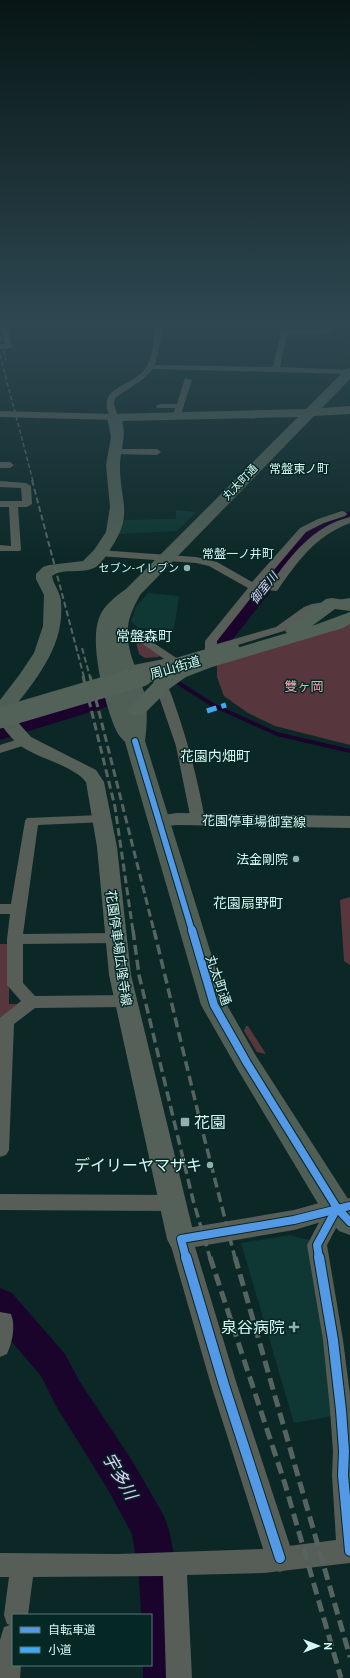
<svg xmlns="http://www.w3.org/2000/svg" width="350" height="1678" font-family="Ubuntu,'Noto Sans JP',sans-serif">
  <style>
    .built { fill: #0f3733 }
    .green { fill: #58363d }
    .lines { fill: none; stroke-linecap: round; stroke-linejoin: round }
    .stream { stroke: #1a042c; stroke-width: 4 }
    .river { fill: #1a042c; fill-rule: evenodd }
    .minor { fill: #575e57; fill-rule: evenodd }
    .tertiary { fill: #575e57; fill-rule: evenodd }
    .secondary { fill: #556059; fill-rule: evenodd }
    .primary { fill: #505f56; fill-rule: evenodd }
    .trunk { fill: #526258; fill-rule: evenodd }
    .rail-far4 { stroke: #56645f; stroke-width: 1.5; stroke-dasharray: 4.5 2.5; stroke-linecap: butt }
    .rail-far3 { stroke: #56645f; stroke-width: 2; stroke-dasharray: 6 3; stroke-linecap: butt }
    .rail-far2 { stroke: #56645f; stroke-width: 3; stroke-dasharray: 8 4; stroke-linecap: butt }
    .rail-far1 { stroke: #56645f; stroke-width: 3.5; stroke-dasharray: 10 5; stroke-linecap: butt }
    .rail { stroke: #56645f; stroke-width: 5; stroke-dasharray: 12 6; stroke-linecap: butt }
    .trunk-bridge-far1 { stroke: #526258; stroke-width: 16 }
    .trunk-bridge { stroke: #526258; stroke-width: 21 }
    .quiet { stroke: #3fa9f5; stroke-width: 5; stroke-dasharray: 10 5; stroke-linecap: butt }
    .cycleway-far2-casing { stroke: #052825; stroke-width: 8 }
    .cycleway-far1-casing { stroke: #052825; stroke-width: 10 }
    .cycleway-casing { stroke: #052825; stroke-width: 12 }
    .cycleway-far2 { stroke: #5399e6; stroke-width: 6 }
    .cycleway-far1 { stroke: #5399e6; stroke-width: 8 }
    .cycleway { stroke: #5399e6; stroke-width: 10 }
    .poi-dot { fill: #91afab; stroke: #052825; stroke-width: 1.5 }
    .labels { text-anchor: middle; stroke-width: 3; stroke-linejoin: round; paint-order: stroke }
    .far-street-label { font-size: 11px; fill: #d8f7f3; stroke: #052825 }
    .far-poi-label { font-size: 11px; fill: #d8f7f3; stroke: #052825; text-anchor: end }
    .far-neighbourhood-label { font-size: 12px; fill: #d8f7f3; stroke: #052825 }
    .far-water-label { font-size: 12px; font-style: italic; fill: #e6cdfe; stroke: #052825 }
    .street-label { font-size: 13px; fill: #d8f7f3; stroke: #052825 }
    .park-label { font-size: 13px; fill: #f3a5b3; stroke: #052825 }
    .poi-label { font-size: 13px; fill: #d8f7f3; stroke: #052825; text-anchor: end }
    .neighbourhood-label { font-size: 14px; fill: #d8f7f3; stroke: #052825 }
    .near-poi-label { font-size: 16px; fill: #d8f7f3; stroke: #052825; text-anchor: end }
    .near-water-label { font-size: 17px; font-style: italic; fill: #e6cdfe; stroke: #052825 }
  </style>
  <rect width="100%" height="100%" fill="#0c2826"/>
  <g class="built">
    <path d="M 176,510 L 196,512 L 177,531 L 120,534 L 120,520 L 176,519 Z"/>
    <path d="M 148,593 L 179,596 L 174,629 L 138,628 L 131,621 L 136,607 Z"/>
    <path d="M 290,1235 L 309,1240 L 319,1298 L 333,1416 L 294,1423 L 241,1243 Z"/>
  </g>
  <g class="green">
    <path d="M 350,624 L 350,745 L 275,726 L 248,713 L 224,696 L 217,677 L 217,665 Z"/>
    <path d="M 135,638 L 160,655 L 159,657 L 145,658 L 139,654 Z"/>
    <path d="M 350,897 L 350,965 L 344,961 L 340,900 Z"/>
    <path d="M 0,944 L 9,944 L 9,1004 L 19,1004 L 0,1020 Z"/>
    <path d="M 246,1026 L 248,1026 L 266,1054 L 257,1052 L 244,1031 Z"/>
  </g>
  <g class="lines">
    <path class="stream" d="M 177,682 L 213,705 L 277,734 L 350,751"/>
    <g class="river">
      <path d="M 350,511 L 350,522 L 322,532 L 311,540 L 229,644 L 222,646 L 215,644 L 213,640 L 215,636 L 299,534 L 310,526 Z"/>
      <path d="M 106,695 L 113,697 L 116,701 L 113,705 L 0,740 L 0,727 Z"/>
      <path d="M 0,1288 L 12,1293 L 65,1354 L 80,1382 L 133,1462 L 164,1516 L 169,1530 L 179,1578 L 185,1678 L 143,1678 L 143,1665 L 151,1665 L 151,1615 L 141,1615 L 139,1578 L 132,1534 L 107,1488 L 56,1406 L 41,1376 L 0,1328 Z"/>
    </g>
    <g class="minor">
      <path d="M 0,327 L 8,327 L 12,348 L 0,349 L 0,345 L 5,344 Z"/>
      <path d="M 156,327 L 164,327 L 155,365 L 273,367 L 281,330 L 324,330 L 325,327 L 332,327 L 330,334 L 287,334 L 280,367 L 350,370 L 350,374 L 153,369 L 143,379 L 115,398 L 114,404 L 118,417 L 117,419 L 111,419 C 94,386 131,388 145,369 C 153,358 153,341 156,327 Z"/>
      <path d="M 185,378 L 192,380 L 180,417 L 177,417 L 173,415 L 175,408 L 157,408 L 156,406 L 160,404 L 177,404 Z"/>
      <path d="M 116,449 L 157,449 L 161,452 L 157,455 L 113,454 L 112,452 Z"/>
      <path d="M 0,462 L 10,462 L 14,465 L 10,468 L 0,468 Z"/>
      <path d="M 0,481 L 26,483 L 31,486 L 32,504 L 27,507 L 18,507 L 21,549 L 20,551 L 0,551 L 0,545 L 11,546 L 9,507 L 0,507 L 0,501 L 22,501 L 21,488 L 0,487 Z"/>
      <path d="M 342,511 L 345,512 L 347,514 L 345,516 L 324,523 L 306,532 L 262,584 L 270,585 C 291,555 313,526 350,517 L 350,523 C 314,537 298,561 277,591 L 258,589 L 217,641 L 217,644 L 276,627 L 304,607 L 312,604 L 350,598 L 350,604 L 318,609 L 312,611 L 284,631 L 211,653 L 205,650 L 205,641 L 248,588 L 209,566 L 196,563 L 99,556 L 94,553 L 99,550 L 196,557 L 217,562 L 252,582 L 300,528 L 318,519 Z"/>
      <path d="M 134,630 L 178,659 L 180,661 L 178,663 L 127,673 L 123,671 L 121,669 L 123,667 L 164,659 L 130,635 L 128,633 Z"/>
      <path d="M 158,672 L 164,676 C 183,723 196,770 205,820 L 203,823 L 193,823 L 191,820 L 176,746 L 152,676 Z"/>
      <path d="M 25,737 L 29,738 L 31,741 L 29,744 L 0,753 L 0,745 Z"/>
      <path d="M 101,815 L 106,816 L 108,819 L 106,822 L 38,825 L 23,934 L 116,933 L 121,934 L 124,938 L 121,942 L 116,943 L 23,944 L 23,983 L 35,996 L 126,995 L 132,997 L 134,1001 L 132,1005 L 126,1007 L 35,1008 L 14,1024 L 9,1150 L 6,1155 L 0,1157 L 0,1018 L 21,1001 L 7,985 L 7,939 L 10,914 L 0,914 L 0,904 L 11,904 L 25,821 L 27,818 Z"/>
      <path d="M 0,1194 L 173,1195 L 180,1197 L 182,1203 L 180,1209 L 173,1211 L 0,1210 Z"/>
      <path d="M 350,1198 L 350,1214 L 343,1215 L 327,1245 L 343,1340 L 350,1395 L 350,1563 L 264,1573 L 187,1575 L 192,1678 L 166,1678 L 163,1576 L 33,1577 L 28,1615 L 13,1615 L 13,1665 L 21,1665 L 20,1678 L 0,1678 L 0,1640 L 4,1627 L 10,1625 L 7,1624 L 4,1615 L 9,1577 L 0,1577 L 0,1553 L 118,1554 L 264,1549 L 336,1540 L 332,1475 L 333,1451 L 330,1410 L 323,1340 L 307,1245 L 330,1202 Z"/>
      <path d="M 0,1312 L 11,1314 C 16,1326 12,1343 7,1354 L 0,1357 Z"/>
    </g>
    <g class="tertiary">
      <path d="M 0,411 L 114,414 L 119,417 L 114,420 L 0,417 Z"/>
      <path d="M 337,1198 L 345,1201 L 349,1208 L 345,1215 L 294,1230 L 195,1247 L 237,1385 L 294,1558 L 290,1568 L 280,1572 L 270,1568 L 266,1558 L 211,1385 L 169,1239 L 173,1232 L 181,1229 L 294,1210 Z"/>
    </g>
    <g class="secondary">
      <path d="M 9,718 L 15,719 L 31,737 L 96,770 L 104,782 L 117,847 L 131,975 L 195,1239 L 191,1247 L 181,1251 L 171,1247 L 167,1239 L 109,975 L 97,847 L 86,782 C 73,765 35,758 18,744 C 12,739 5,730 0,723 L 3,719 Z"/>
      <path d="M 177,813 L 350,816 L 350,828 L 177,825 L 158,827 L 151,825 L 148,821 L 151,817 Z"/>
    </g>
    <path class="primary" d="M 350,368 L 350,379 L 322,408 L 350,406 L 350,414 L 314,416 L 140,595 C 135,605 129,615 128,627 C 125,649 138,671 144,692 C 148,708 147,725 145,741 L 227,1005 L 256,1056 L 350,1202 L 350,1235 L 339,1231 L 326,1217 L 238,1070 L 201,1005 L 125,742 C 122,739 118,735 116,730 C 105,705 89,644 99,618 C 104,605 115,597 126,589 L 298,417 L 122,421 C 127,437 120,450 120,466 C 120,502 134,514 111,548 C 107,555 102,562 96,567 C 82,575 64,567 52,576 C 53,584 60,591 61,601 C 65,647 36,679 10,713 L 19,723 L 16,727 L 9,729 L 0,725 L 0,700 L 20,674 L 34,653 L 43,626 L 44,595 L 36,579 L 36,574 L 43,567 L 49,565 L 83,561 L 94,550 L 106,532 L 110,507 L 106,465 L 111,437 L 107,417 L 109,414 L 306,409 L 346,369 Z"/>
    <path class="trunk" d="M 332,598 L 350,601 L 350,611 L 335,609 L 312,626 L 350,612 L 350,624 L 343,628 L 212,667 L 186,677 L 169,689 L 144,714 L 137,716 L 130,714 L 127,710 L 155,681 L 172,669 L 200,659 L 287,633 L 285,631 L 288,627 L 326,599 Z"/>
    <g class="rail-far4">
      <path d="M 0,337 L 6,360"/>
      <path d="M 0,355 L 33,481"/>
    </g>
    <g class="rail-far3">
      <path d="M 32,480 L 84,677"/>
      <path d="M 82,648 L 90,677"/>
    </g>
    <g class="rail-far2">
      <path d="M 83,676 L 115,807 L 133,931"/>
      <path d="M 90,676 L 154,931"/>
    </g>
    <g class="rail-far1">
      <path d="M 133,930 L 139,975 L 193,1200 L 210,1258"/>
      <path d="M 154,930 L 201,1125 L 235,1258"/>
    </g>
    <g class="rail">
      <path d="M 210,1257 L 285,1484 L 341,1678"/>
      <path d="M 235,1257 L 350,1657"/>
    </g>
    <path class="trunk-bridge-far1" d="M 139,677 L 232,650"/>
    <path class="trunk-bridge" d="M 0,718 L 142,676"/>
    <path class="quiet" d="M 207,711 L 226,705"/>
    <defs>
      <path id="cycleway-far2" d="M 135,741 L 192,931"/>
      <g id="cycleway-far1">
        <path d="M 192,930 L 214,1005 L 247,1063 L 337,1208 L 350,1222"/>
        <path d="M 186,1258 L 181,1239 L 294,1220 L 350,1206"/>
        <path d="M 319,1258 L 317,1245 L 337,1208"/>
      </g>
      <g id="cycleway">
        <path d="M 186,1257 L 224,1385 L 280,1558"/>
        <path d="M 319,1257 L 333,1340 L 341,1410 L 344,1451 L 343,1475 L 350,1551"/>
      </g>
    </defs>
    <use href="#cycleway-far2" class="cycleway-far2-casing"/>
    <use href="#cycleway-far1" class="cycleway-far1-casing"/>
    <use href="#cycleway" class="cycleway-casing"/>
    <use href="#cycleway-far2" class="cycleway-far2"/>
    <use href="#cycleway-far1" class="cycleway-far1"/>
    <use href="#cycleway" class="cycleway"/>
  </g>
  <linearGradient id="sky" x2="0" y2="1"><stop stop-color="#071615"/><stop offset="0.58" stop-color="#2e4852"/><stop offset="1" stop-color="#2e4852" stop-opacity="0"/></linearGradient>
  <rect width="350" height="562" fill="url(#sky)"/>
  <g class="poi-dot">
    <circle cx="187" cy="568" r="4"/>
    <circle cx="296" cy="859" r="4"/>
    <rect x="180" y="1117" width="10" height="10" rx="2"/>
    <circle cx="210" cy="1165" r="4"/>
    <path d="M292 1321h4v4h4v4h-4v4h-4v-4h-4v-4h4z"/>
  </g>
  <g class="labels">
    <g class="far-street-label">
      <text transform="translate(240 482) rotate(-46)" y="4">丸太町通</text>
    </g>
    <g class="far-poi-label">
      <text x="179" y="572">セブン-イレブン</text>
    </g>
    <g class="far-neighbourhood-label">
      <text x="299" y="473">常盤東ノ町</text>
      <text x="238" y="558">常盤一ノ井町</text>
    </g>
    <g class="far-water-label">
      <text transform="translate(264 588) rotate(-51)" y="4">御室川</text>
    </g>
    <g class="street-label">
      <text transform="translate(175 667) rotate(-16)" y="5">周山街道</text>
      <text transform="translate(254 821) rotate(1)" y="5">花園停車場御室線</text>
      <text transform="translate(119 948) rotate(82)" y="5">花園停車場広隆寺線</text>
      <text transform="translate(219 980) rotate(71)" y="5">丸太町通</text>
    </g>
    <g class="park-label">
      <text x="304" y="691">雙ヶ岡</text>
    </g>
    <g class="poi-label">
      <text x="288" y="864">法金剛院</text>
    </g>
    <g class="neighbourhood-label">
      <text x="144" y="641">常盤森町</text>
      <text x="215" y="761">花園内畑町</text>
      <text x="248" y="908">花園扇野町</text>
    </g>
    <g class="near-poi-label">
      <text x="194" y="1128" text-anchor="start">花園</text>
      <text x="202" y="1171">デイリーヤマザキ</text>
      <text x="285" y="1333">泉谷病院</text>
    </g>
    <g class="near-water-label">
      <text transform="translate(120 1476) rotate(60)" y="6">宇多川</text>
    </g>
  </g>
  <rect x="12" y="1614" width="140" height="52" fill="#052825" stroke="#597b77"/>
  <rect x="20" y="1627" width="20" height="6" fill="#5399e6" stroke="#597b77"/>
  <text x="48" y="1634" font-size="12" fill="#d8f7f3">自転車道</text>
  <rect x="20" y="1647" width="20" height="6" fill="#3fa9f5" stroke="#597b77"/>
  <text x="48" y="1654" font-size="12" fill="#d8f7f3">小道</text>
  <g transform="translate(318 1646) rotate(90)" stroke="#052825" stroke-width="3" paint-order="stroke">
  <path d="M0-3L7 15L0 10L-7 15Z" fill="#d8f7f3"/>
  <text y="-6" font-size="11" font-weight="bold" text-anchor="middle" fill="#d8f7f3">N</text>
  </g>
</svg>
